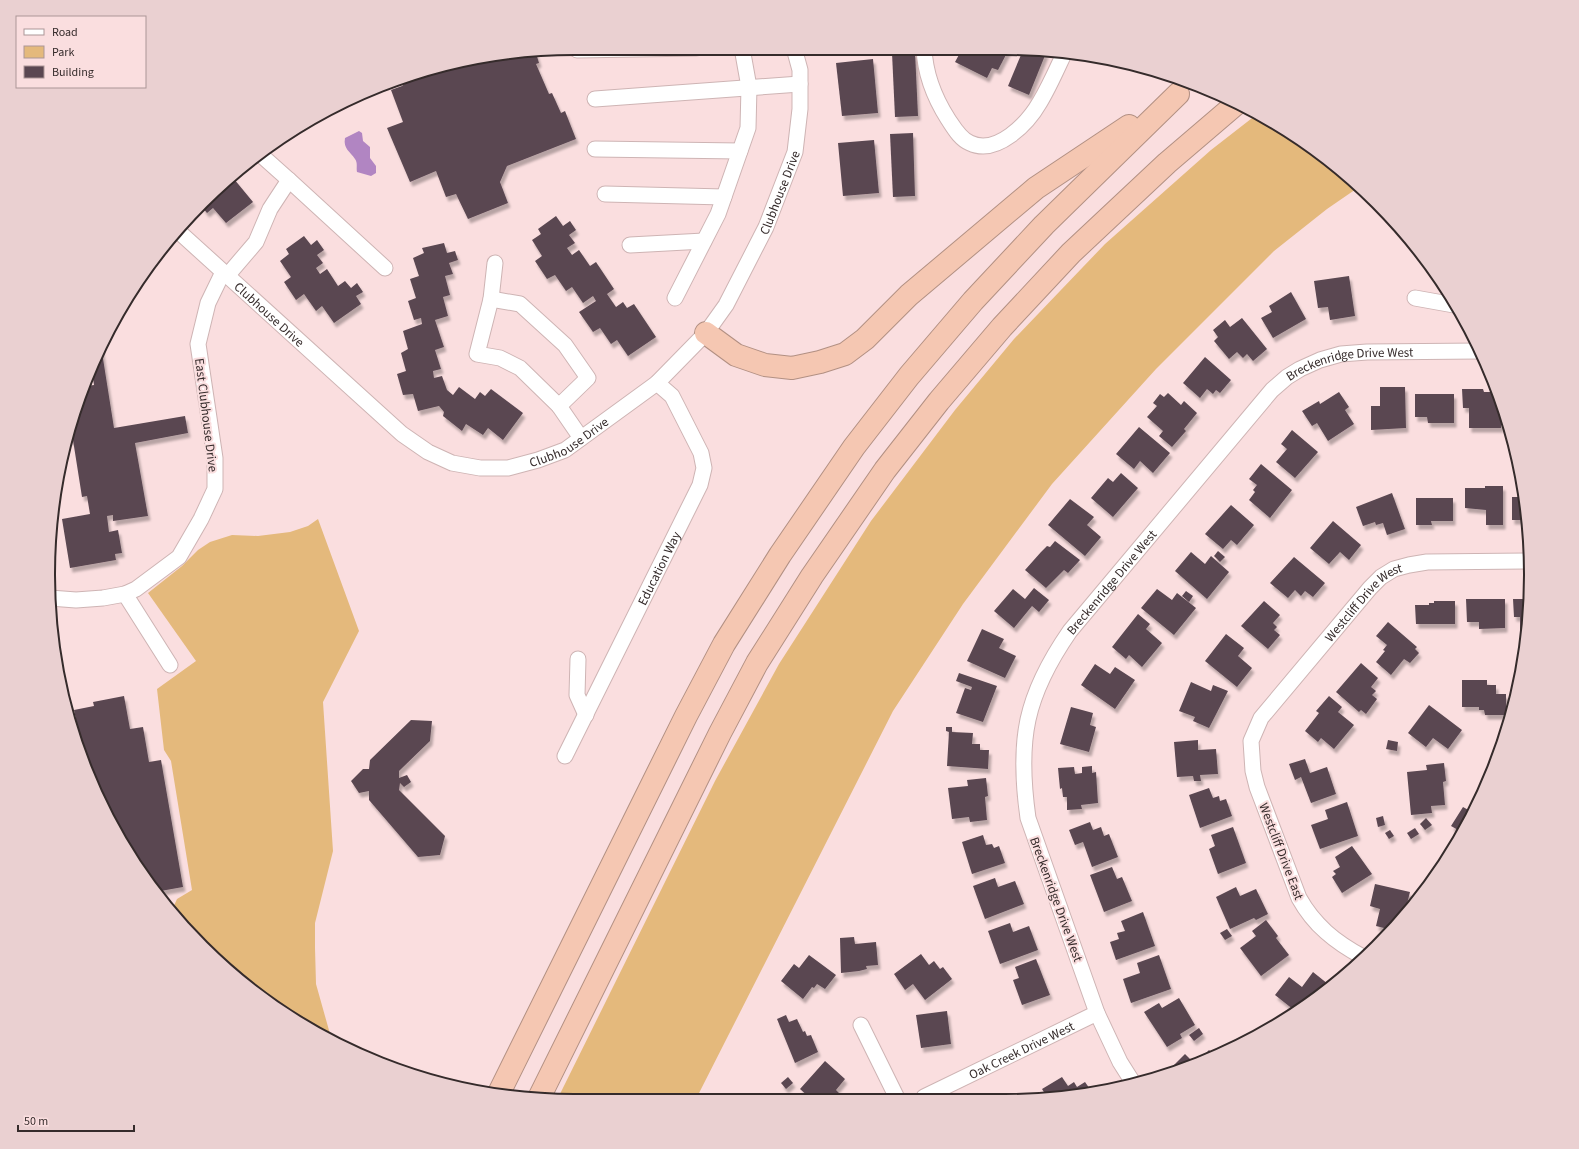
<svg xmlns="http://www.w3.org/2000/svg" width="1579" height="1149" font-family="'Source Sans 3',sans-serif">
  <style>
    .green { fill: #e4b97c }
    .water { fill: #b185c2 }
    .building { fill: #5a4751; filter: url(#shadow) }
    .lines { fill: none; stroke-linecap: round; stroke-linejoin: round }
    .minor-casing { stroke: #ceb4b4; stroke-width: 17 }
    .highway-casing { stroke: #b29083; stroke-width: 24 }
    .minor { stroke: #fff; stroke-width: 15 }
    .highway { stroke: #f5c7b2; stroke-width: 22 }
    .labels { text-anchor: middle; stroke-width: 4; stroke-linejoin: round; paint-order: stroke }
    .street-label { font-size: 13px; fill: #352b2b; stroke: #fadedf }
    .rim { fill: none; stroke: #352b2b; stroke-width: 2 }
  </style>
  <defs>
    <filter id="shadow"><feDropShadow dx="2.5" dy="4.5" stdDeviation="1" flood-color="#0004"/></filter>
  </defs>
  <rect width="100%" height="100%" fill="#fadedf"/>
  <g class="green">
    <path d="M 1256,115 L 1297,137 L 1352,179 L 1359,187 L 1327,209 L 1274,251 L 1156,369 L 1052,484 L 963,604 L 893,711 L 696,1099 L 557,1100 L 715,781 L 779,664 L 871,521 L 955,410 L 1014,339 L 1105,244 L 1211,150 Z"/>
    <path d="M 318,519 L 359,631 L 323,702 L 333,851 L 315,923 L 315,948 L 316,984 L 332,1041 L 254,992 L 172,910 L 177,899 L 192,890 L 171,761 L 164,750 L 157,689 L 196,661 L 148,593 L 182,566 L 198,550 L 210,542 L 232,535 L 258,536 L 290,532 L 308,526 Z"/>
  </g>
  <path class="water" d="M 359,131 L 362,133 L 363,141 L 370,147 L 370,158 L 376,166 L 376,173 L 371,176 L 357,172 C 356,168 358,163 355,159 C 350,151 343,149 345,138 Z"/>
  <g class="building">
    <path d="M 972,48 L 1005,48 L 1009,49 L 998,70 L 992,68 L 987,78 L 955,62 L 961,51 L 969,55 Z"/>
    <path d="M 1023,50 L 1046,53 L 1029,95 L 1008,86 Z"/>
    <path d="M 915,52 L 918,116 L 895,117 L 892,53 Z"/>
    <path d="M 536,53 L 539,63 L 536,64 L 549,94 L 552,93 L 561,113 L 565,111 L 576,139 L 507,166 L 500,182 L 508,203 L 468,219 L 456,194 L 446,197 L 436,171 L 410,182 L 387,128 L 403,122 L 391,90 L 402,86 L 411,79 L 410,76 L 438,66 Z"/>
    <path d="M 873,59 L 878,113 L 842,116 L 836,63 Z"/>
    <path d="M 913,133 L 915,196 L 893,197 L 890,134 Z"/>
    <path d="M 874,140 L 879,193 L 843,196 L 838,143 Z"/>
    <path d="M 234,179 L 253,202 L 226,223 L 213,208 L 207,213 L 202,207 Z"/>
    <path d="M 556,216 L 563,226 L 570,221 L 576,230 L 569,235 L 575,243 L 567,248 L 572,255 L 579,250 L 590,266 L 596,262 L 614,289 L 607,294 L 616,307 L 623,302 L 627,308 L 634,304 L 656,337 L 628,356 L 617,340 L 611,344 L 600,328 L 593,332 L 579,312 L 596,301 L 593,296 L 583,303 L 572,287 L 566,291 L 555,275 L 547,279 L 535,261 L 542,256 L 532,240 L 541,234 L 538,229 Z"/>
    <path d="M 304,236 L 311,245 L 317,240 L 324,250 L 317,255 L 323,263 L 316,268 L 320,274 L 327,269 L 338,286 L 345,281 L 351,288 L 357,283 L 363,292 L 356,296 L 361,304 L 334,323 L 322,306 L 316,311 L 304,294 L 296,300 L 284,282 L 291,277 L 280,261 L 289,254 L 286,249 Z"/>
    <path d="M 444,243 L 447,253 L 455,251 L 458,260 L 449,263 L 453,274 L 445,276 L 450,295 L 443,297 L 448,316 L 435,320 L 444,347 L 435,350 L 441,369 L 433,371 L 434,378 L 442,376 L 447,390 L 453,395 L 459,387 L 475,399 L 480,392 L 485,396 L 491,389 L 523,413 L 503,440 L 488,428 L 483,435 L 466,424 L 462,431 L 443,416 L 444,412 L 439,406 L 418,411 L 413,394 L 403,395 L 397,374 L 406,371 L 401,353 L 408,349 L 403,331 L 422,324 L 421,318 L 414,320 L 408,301 L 416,298 L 410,279 L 419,276 L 413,258 L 424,253 L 422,248 Z"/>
    <path d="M 1349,276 L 1355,316 L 1330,320 L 1328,307 L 1318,308 L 1314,281 Z"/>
    <path d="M 1291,292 L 1306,319 L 1273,338 L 1261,318 L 1272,312 L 1269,306 Z"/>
    <path d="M 1242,318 L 1267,349 L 1253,361 L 1247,354 L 1243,358 L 1237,352 L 1229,359 L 1214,341 L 1218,337 L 1213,330 L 1225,320 L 1230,327 Z"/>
    <path d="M 101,346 L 114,428 L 185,416 L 188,433 L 135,443 L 148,516 L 113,521 L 113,515 L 107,516 L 109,532 L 118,530 L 122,553 L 115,554 L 116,560 L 70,568 L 62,519 L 90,514 L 87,496 L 82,497 L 73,440 L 69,441 L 87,386 L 94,385 L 92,372 Z"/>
    <path d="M 1205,357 L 1231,380 L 1220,393 L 1216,390 L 1213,394 L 1207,389 L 1200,398 L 1183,383 Z"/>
    <path d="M 1380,387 L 1405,387 L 1406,428 L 1371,430 L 1371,406 L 1380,406 Z"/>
    <path d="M 1462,389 L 1483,389 L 1484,392 L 1496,392 L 1503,410 L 1501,410 L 1501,428 L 1469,428 L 1469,408 L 1463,408 Z"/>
    <path d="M 1339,392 L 1349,407 L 1345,410 L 1354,424 L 1328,441 L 1317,423 L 1312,426 L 1302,411 L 1319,401 L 1320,404 Z"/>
    <path d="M 1168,393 L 1181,405 L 1184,401 L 1197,413 L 1184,429 L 1186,431 L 1172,447 L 1159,436 L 1163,431 L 1147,417 L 1157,406 L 1153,403 L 1160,394 L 1164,397 Z"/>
    <path d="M 1415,394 L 1454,394 L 1454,423 L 1428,423 L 1427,417 L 1415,417 Z"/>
    <path d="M 1139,427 L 1170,453 L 1153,473 L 1140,461 L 1134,469 L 1116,454 Z"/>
    <path d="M 1292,430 L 1318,452 L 1295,478 L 1276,462 L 1287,449 L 1281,444 Z"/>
    <path d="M 1261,464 L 1292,490 L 1270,518 L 1249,500 L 1255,492 L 1253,490 L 1257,485 L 1249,479 Z"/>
    <path d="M 1121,473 L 1138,488 L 1113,517 L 1091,498 L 1108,478 L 1113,482 Z"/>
    <path d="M 1485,486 L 1503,486 L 1503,525 L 1486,525 L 1486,510 L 1465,508 L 1465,488 L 1485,488 Z"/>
    <path d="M 1392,493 L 1405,529 L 1387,535 L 1383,523 L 1376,525 L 1375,522 L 1363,526 L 1356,507 Z"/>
    <path d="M 1521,494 L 1527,520 L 1512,520 L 1512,497 L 1521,497 Z"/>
    <path d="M 1416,498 L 1453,498 L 1453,521 L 1431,521 L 1432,525 L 1416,525 Z"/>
    <path d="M 1070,499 L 1094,517 L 1087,525 L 1101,537 L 1085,556 L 1048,525 Z"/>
    <path d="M 1231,505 L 1254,525 L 1237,545 L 1231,540 L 1223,549 L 1205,534 Z"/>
    <path d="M 1333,521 L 1361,545 L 1349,560 L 1340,552 L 1329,564 L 1310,548 Z"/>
    <path d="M 1055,541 L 1080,560 L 1068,573 L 1064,570 L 1046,588 L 1025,570 L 1041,552 L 1047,546 L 1050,547 Z"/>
    <path d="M 1218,551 L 1225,557 L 1220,562 L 1214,556 Z"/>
    <path d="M 1191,552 L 1205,564 L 1211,556 L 1229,572 L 1207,599 L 1175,571 Z"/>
    <path d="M 1294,557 L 1325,583 L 1313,597 L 1305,591 L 1301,596 L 1295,590 L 1288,598 L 1270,583 Z"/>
    <path d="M 1034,588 L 1049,600 L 1039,612 L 1032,606 L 1014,628 L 994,611 L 1013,589 L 1025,599 Z"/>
    <path d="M 1157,589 L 1172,600 L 1177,593 L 1196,608 L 1174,635 L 1141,608 Z"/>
    <path d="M 1186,591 L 1193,596 L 1189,602 L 1182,596 Z"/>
    <path d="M 1466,599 L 1505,599 L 1505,628 L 1479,629 L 1479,622 L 1467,622 Z"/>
    <path d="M 1513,599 L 1528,599 L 1527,637 L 1520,637 L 1520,617 L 1514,617 Z"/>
    <path d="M 1264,601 L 1280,615 L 1273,623 L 1277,627 L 1274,630 L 1280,635 L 1268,649 L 1241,626 Z"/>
    <path d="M 1434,601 L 1455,601 L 1455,624 L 1416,624 L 1415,605 L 1429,605 L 1429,603 L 1434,603 Z"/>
    <path d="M 1138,614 L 1150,624 L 1146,629 L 1162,643 L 1142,667 L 1129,655 L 1126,659 L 1112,647 Z"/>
    <path d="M 1388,622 L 1417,647 L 1415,649 L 1419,653 L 1410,663 L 1404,659 L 1391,675 L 1376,662 L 1385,651 L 1383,650 L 1387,645 L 1376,636 Z"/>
    <path d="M 982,629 L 1004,639 L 999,648 L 1016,656 L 1005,678 L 967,661 Z"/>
    <path d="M 1226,634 L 1244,648 L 1238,656 L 1252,668 L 1237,687 L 1205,661 Z"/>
    <path d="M 1361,663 L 1378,678 L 1371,687 L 1376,691 L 1372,695 L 1377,699 L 1366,714 L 1361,710 L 1359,712 L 1336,692 Z"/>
    <path d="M 1095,664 L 1110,674 L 1115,667 L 1135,680 L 1115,709 L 1081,685 Z"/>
    <path d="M 959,673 L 997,686 L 983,722 L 956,713 L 965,688 L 971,690 L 972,687 L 956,681 Z"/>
    <path d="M 1462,680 L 1487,680 L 1487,685 L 1496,685 L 1496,694 L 1506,694 L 1506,715 L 1485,715 L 1484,710 L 1479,710 L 1479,707 L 1462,707 Z"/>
    <path d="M 1191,682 L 1211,691 L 1213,685 L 1228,691 L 1209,728 L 1193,721 L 1195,717 L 1179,711 Z"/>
    <path d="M 124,696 L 130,729 L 143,727 L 149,762 L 161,760 L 183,887 L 155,892 L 88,776 L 76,729 L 78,729 L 74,710 L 94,706 L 93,702 Z"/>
    <path d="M 1329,696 L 1342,707 L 1338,712 L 1354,725 L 1334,749 L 1321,738 L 1318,742 L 1305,731 L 1319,713 L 1316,711 Z"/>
    <path d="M 1429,705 L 1462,730 L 1448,749 L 1433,738 L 1426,747 L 1408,733 Z"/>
    <path d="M 1071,707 L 1093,713 L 1090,725 L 1096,727 L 1089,752 L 1060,744 Z"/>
    <path d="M 411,720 L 432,721 L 430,741 L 399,771 L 399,778 L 407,775 L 411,782 L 404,787 L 400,783 L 399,790 L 445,836 L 440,855 L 418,857 L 369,800 L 369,791 L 359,793 L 351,781 L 363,769 L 369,769 L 370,760 Z"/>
    <path d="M 946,727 L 952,727 L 952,732 L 973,733 L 972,744 L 980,744 L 980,750 L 989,750 L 988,769 L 947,766 L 949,732 L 946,731 Z"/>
    <path d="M 1198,740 L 1198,750 L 1216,749 L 1218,774 L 1200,775 L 1201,781 L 1194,781 L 1193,776 L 1177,777 L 1174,742 Z"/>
    <path d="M 1388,740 L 1398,742 L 1397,751 L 1386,749 Z"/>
    <path d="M 1305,759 L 1310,773 L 1327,767 L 1336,794 L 1311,803 L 1301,777 L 1295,780 L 1289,764 Z"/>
    <path d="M 1444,763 L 1446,781 L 1443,782 L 1445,805 L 1431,806 L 1432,813 L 1411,815 L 1407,772 L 1427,770 L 1426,765 Z"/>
    <path d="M 1092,766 L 1092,773 L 1096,772 L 1098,803 L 1081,805 L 1082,809 L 1067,810 L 1067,797 L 1063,797 L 1062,788 L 1060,789 L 1058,768 L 1074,767 L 1075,774 L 1082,773 L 1082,767 Z"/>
    <path d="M 986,778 L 988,796 L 985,797 L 987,820 L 970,822 L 969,817 L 952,819 L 948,788 L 968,786 L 967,780 Z"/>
    <path d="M 1209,788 L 1213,798 L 1219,796 L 1220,801 L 1226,799 L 1232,816 L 1200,828 L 1189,795 Z"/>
    <path d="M 1347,802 L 1358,836 L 1320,849 L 1311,825 L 1328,819 L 1325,810 Z"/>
    <path d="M 1463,807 L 1472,812 L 1459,840 L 1456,837 L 1460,831 L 1451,826 Z"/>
    <path d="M 1383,816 L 1385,825 L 1378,827 L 1376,818 Z"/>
    <path d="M 1426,818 L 1432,825 L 1425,830 L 1420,824 Z"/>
    <path d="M 1090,822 L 1093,830 L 1101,827 L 1104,836 L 1109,834 L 1118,857 L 1092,867 L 1083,842 L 1075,845 L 1069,830 Z"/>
    <path d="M 1233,827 L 1246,863 L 1218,874 L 1209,849 L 1215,846 L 1211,835 Z"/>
    <path d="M 1415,828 L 1419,834 L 1411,839 L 1407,833 Z"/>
    <path d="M 1390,830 L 1394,836 L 1389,839 L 1385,833 Z"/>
    <path d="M 983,835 L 986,845 L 992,844 L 994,848 L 999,846 L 1005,863 L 972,874 L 962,842 Z"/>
    <path d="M 1352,846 L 1372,874 L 1342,893 L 1332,877 L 1336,874 L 1333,871 L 1340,867 L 1335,857 Z"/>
    <path d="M 1112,867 L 1117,879 L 1122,877 L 1132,901 L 1104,912 L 1090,875 Z"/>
    <path d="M 995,878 L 998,887 L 1015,881 L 1024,904 L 985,919 L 973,886 Z"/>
    <path d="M 1375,884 L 1410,892 L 1404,916 L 1392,930 L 1376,926 L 1380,909 L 1370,906 Z"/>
    <path d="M 1236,887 L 1240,896 L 1256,889 L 1268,914 L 1256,920 L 1254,918 L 1230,929 L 1216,897 Z"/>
    <path d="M 1143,912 L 1155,946 L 1116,960 L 1110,942 L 1119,939 L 1117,933 L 1125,931 L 1121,921 Z"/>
    <path d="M 1266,920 L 1278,936 L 1276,938 L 1289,955 L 1261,976 L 1240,948 L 1256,936 L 1252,931 Z"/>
    <path d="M 1010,923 L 1013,932 L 1029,926 L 1038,950 L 1000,964 L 988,931 Z"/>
    <path d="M 1227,929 L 1232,936 L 1225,940 L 1220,933 Z"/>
    <path d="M 854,937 L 855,944 L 876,942 L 878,965 L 866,966 L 867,969 L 859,971 L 841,973 L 840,938 Z"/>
    <path d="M 921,954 L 929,965 L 934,961 L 940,969 L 943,967 L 952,979 L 925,1000 L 913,984 L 905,990 L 894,974 Z"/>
    <path d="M 809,955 L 836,975 L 825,989 L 817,984 L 814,988 L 812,987 L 803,999 L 781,981 L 794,964 L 799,968 Z"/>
    <path d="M 1159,955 L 1171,989 L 1131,1003 L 1123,979 L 1140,973 L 1137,963 Z"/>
    <path d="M 1036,959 L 1050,995 L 1022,1005 L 1013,980 L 1019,978 L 1015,967 Z"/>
    <path d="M 1313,972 L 1328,984 L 1318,996 L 1294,1010 L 1275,995 L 1289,977 L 1302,987 Z"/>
    <path d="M 1179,998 L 1195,1025 L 1180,1034 L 1182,1038 L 1167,1047 L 1144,1012 L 1159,1003 L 1162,1008 Z"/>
    <path d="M 947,1011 L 951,1044 L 921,1048 L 916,1015 Z"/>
    <path d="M 786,1015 L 789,1022 L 797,1019 L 803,1032 L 805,1031 L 807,1036 L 811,1035 L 818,1052 L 795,1063 L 777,1019 Z"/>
    <path d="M 1199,1028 L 1203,1034 L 1194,1041 L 1189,1035 Z"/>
    <path d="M 1209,1050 L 1215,1056 L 1196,1064 Z"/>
    <path d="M 1185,1054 L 1195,1064 L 1177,1069 L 1173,1066 Z"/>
    <path d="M 825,1061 L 845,1079 L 836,1090 L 841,1095 L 839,1098 L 810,1098 L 800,1089 Z"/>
    <path d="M 788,1077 L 793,1083 L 786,1089 L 781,1083 Z"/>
    <path d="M 1062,1077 L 1068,1086 L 1074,1082 L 1077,1087 L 1085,1082 L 1092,1092 L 1073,1096 L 1047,1097 L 1042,1089 Z"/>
    <path d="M 702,1093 L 709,1097 L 709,1099 L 699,1099 Z"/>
  </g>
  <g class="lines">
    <defs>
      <g id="minor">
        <path d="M 924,48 C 925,74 934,97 948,119 C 954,128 960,139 970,143 C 997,156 1028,123 1040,102 C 1049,87 1056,71 1063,56"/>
        <path d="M 577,50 L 696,48"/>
        <path d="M 595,99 L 800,84"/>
        <path d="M 595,149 L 740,151"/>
        <path d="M 261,155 L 289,180"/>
        <path d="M 605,194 L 724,197"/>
        <path id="s1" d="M 177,230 L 402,434 L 428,452 L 452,463 L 480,468 L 508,468 L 538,460 L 565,450 L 657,383 L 706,333 L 726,305 L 766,227 L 795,152 L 800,109 L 800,70 L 794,48"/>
        <path d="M 630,245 L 704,241"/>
        <path d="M 495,263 L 491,299 L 477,354 L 500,358 L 520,368 L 559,406 L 581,438"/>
        <path d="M 227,276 L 256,242 L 270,209 L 289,180 L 385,268"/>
        <path d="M 675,298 L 718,214 L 748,128 L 749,87 L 742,48"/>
        <path d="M 1415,298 L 1454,305"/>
        <path d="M 491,299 L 520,304 L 565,345 L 588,378 L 559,406"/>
        <path d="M 125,594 L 170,665"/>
        <path d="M 50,598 L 76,600 L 103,598 L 125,594 L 136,589 L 179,557 L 201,519 L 215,489 L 215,458 L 198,344 L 208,303 L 223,272"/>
        <path d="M 578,659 L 577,695 L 586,715"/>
        <path id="s2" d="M 565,756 L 700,485 L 704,468 L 701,453 L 672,396 L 657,383"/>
        <path id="s3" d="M 1363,957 C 1335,942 1314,925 1299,898 L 1257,787 L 1253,771 L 1251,741 L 1261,718 L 1370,588 L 1381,577 L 1394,569 L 1409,565 L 1427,562 L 1529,561"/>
        <path d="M 861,1025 L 897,1098"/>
        <path id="s4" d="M 1132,1081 L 1120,1062 L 1097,1013 L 1028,818 C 1017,740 1025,696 1070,631 L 1272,390 L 1287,377 L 1300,369 L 1320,360 L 1341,354 L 1367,352 L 1480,351"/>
        <path id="s5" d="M 924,1097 L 1097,1013"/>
      </g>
      <g id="highway">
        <path d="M 706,333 L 736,355 L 765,365 L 792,368 L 820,362 L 845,354 L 865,339 L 909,295 L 1036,188 L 1129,126"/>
        <path d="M 499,1093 L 686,716 L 724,644 L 780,555 L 854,447 L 909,376 L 973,301 L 1044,225 L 1178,94"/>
        <path d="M 538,1100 L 720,733 L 757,663 L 812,576 L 885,470 L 939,401 L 1002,327 L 1071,253 L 1167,163 L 1236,104"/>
      </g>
    </defs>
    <use href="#minor" class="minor-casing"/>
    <use href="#highway" class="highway-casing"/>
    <use href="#minor" class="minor"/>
    <use href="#highway" class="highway"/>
  </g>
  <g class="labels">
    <g class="street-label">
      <text dy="5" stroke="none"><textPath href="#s1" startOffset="821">Clubhouse Drive</textPath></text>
      <text dy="5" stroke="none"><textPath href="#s1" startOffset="125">Clubhouse Drive</textPath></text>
      <text dy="5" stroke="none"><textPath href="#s4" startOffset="881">Breckenridge Drive West</textPath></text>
      <text transform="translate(207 415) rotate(83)" y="5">East Clubhouse Drive</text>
      <text dy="5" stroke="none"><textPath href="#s1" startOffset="485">Clubhouse Drive</textPath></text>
      <text dy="5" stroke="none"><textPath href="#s2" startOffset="210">Education Way</textPath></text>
      <text dy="5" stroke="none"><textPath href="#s4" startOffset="545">Breckenridge Drive West</textPath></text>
      <text dy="5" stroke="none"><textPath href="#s3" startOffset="434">Westcliff Drive West</textPath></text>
      <text transform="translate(1282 851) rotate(69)" y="5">Westcliff Drive East</text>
      <text transform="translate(1057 899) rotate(70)" y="5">Breckenridge Drive West</text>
      <text dy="5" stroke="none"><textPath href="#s5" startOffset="108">Oak Creek Drive West</textPath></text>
    </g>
  </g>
  <path d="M0 0H1579V1149H0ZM574 55H1005A519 519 0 0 1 1524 574V575A519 519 0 0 1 1005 1094H574A519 519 0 0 1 55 575V574A519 519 0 0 1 574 55Z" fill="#ead0d1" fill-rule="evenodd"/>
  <path class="rim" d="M574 55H1005A519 519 0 0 1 1524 574V575A519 519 0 0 1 1005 1094H574A519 519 0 0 1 55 575V574A519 519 0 0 1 574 55Z"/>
  <rect x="16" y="16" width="130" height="72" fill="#fadedf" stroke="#ab9697"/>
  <rect x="24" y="29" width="20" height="6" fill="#ffffff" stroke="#ab9697"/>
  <text x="52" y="36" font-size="12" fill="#352b2b">Road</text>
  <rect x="24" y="46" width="20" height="12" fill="#e4b97c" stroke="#ab9697"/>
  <text x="52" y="56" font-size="12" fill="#352b2b">Park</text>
  <rect x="24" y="66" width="20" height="12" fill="#5a4751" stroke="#ab9697"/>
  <text x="52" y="76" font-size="12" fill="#352b2b">Building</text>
  <path d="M18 1125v6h116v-6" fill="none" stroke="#352b2b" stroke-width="2"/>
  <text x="24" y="1125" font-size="12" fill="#352b2b" stroke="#fadedf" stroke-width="3" paint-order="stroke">50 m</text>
</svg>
